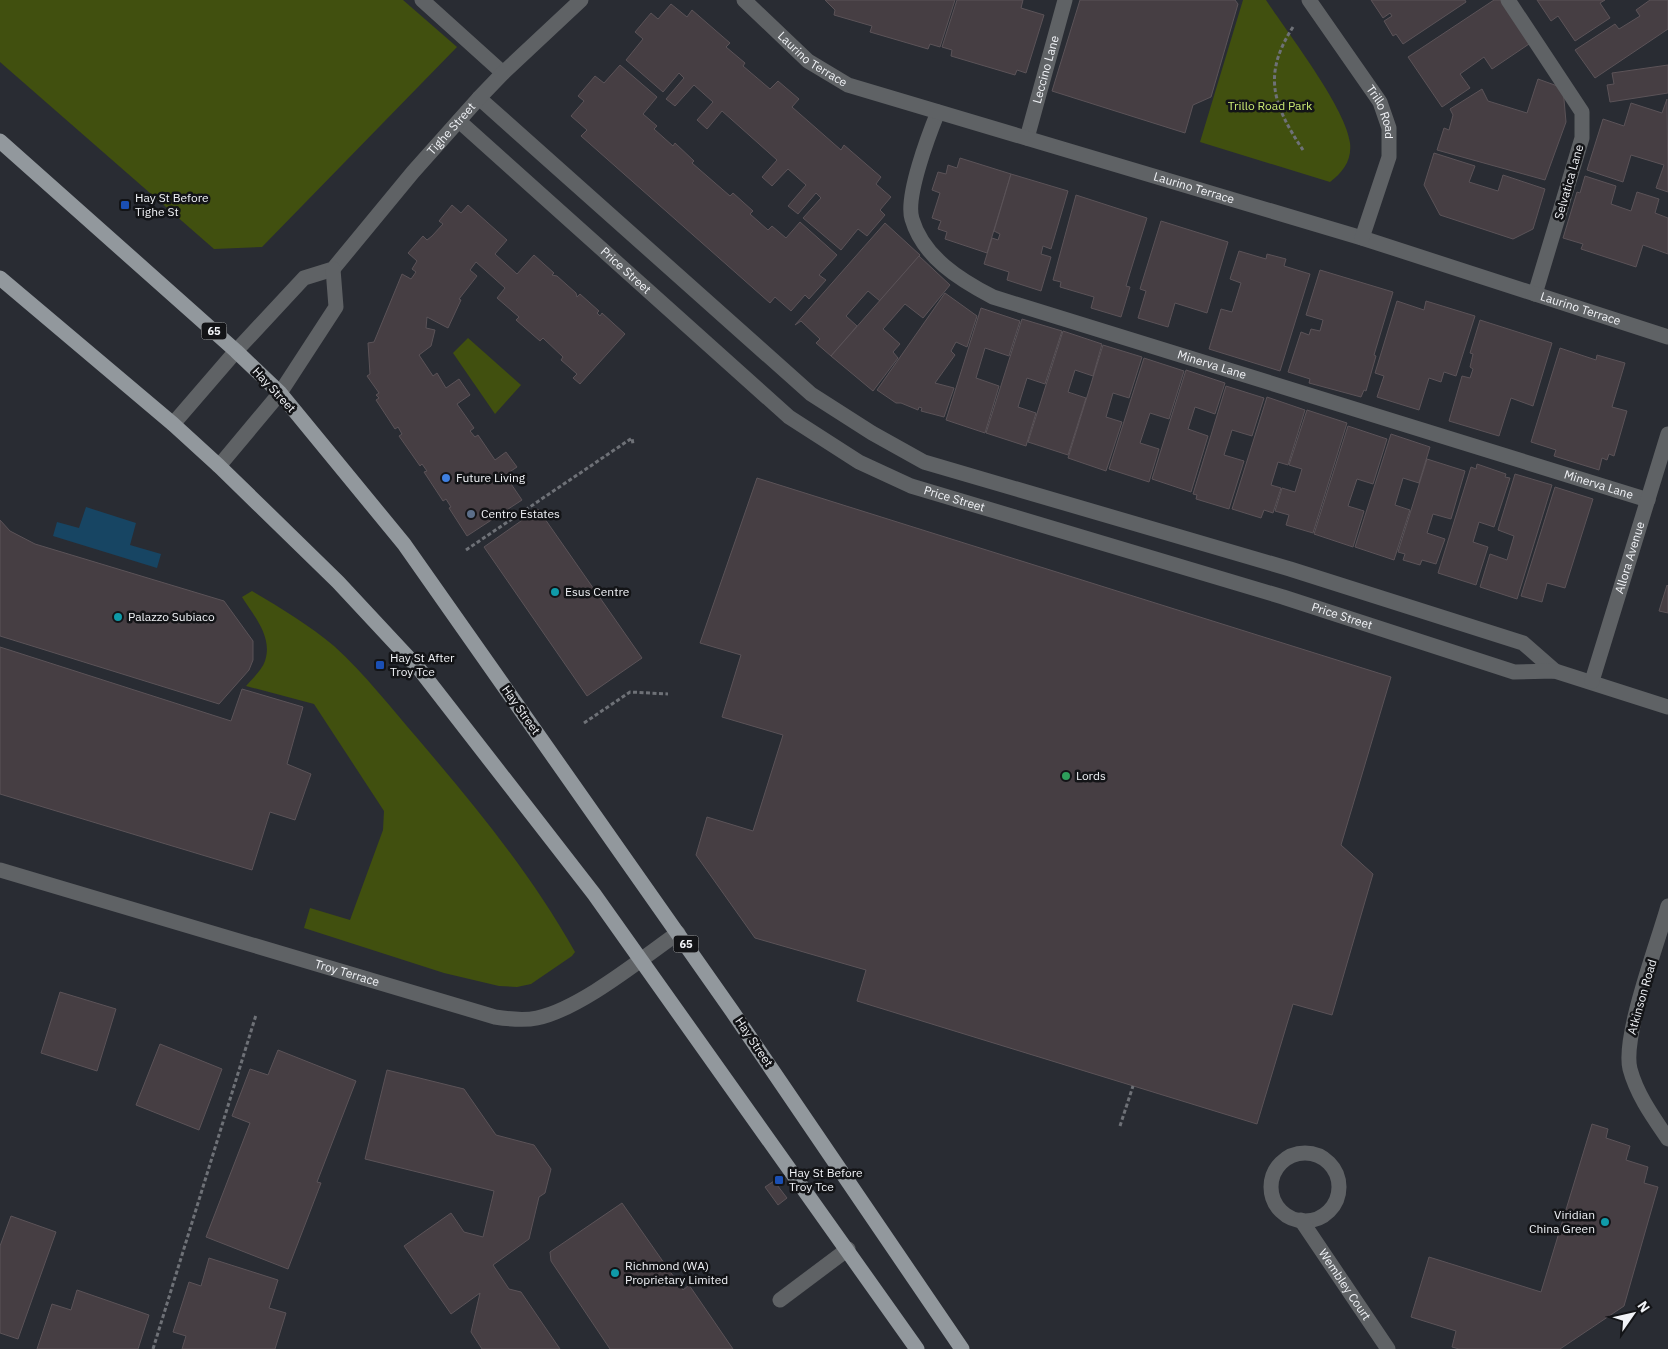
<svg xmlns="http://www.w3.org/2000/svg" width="1668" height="1349" font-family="'IBM Plex Sans',sans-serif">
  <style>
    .green { fill: #41500f }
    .water { fill: #174563 }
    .building { fill: #463e43; stroke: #5b5358 }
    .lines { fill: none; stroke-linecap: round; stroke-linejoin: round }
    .path { stroke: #6e7177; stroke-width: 3; stroke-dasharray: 4 2.5; stroke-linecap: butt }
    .lane { stroke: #5f6265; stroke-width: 15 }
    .street { stroke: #5f6265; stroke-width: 15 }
    .primary { stroke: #92989d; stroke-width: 15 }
    .transit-dot { fill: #1a4fb4; stroke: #131417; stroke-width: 2 }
    .shop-dot { fill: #3f7fe0; stroke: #131417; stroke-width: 2 }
    .service-dot { fill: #5c6f8a; stroke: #131417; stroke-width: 2 }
    .culture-dot { fill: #0f9aa8; stroke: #131417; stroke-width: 2 }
    .leisure-dot { fill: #2e9e5b; stroke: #131417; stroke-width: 2 }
    .labels { text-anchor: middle; stroke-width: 5; stroke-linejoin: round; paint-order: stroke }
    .shield { fill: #131417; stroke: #aeb0b4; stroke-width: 1 }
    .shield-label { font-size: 11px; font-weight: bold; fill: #f1f3f7 }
    .street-label { font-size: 12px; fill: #f1f3f7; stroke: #131417 }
    .park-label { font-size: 12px; fill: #cae973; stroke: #131417 }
    .poi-label { font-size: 12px; fill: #f1f3f7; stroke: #131417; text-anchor: start }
  </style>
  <rect width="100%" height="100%" fill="#292c33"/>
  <g class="green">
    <path d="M 0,0 L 403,0 L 457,47 L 262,247 L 214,249 L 0,62 Z"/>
    <path d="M 1243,0 L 1266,0 C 1287,32 1346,108 1350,143 C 1352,160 1343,172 1330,182 L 1200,142 Z"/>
    <path d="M 468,338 L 521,385 L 495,414 L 453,353 Z"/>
    <path d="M 252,591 C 281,608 309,625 334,646 C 365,674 391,708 418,739 C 475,806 532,875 575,952 L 572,956 L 531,984 L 517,987 L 499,986 L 444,973 L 304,928 L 310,908 L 350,920 L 383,830 L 384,811 L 314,704 L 246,686 C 252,679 262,670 265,661 C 273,637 254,616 242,597 Z"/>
  </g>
  <path class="water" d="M 86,507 L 136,523 L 130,545 L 161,554 L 157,568 L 53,536 L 57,522 L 79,528 Z"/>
  <g class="building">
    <path d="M 825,0 L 955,0 L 940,47 L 930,44 L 928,49 L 870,32 L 872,26 L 834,15 L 835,10 Z"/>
    <path d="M 957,0 L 1023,0 L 1021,8 L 1044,15 L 1026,73 L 1017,70 L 1015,75 L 951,56 L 952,50 L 942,47 Z"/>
    <path d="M 1080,0 L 1235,0 L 1238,4 L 1211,97 L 1193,105 L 1185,133 L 1052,91 Z"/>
    <path d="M 1371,0 L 1465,0 L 1466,2 L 1403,44 L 1396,34 L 1393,36 L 1384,21 L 1392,16 L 1390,13 L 1383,18 Z"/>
    <path d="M 1494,0 L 1505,0 L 1532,42 L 1492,69 L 1484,57 L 1460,74 L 1470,88 L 1442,107 L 1408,57 Z"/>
    <path d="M 1537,0 L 1605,0 L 1600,3 L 1610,18 L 1575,41 L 1558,16 L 1551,21 Z"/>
    <path d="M 1650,0 L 1668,0 L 1668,29 L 1595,78 L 1575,50 L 1615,24 L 1619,29 L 1640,16 L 1636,10 Z"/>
    <path d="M 671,4 L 687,17 L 692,10 L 730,43 L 726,47 L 745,63 L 743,66 L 770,89 L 778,81 L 799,99 L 792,107 L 841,150 L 844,145 L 881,177 L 876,184 L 891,197 L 880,210 L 885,215 L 867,236 L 858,229 L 841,250 L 803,218 L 821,198 L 816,193 L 798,214 L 788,206 L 806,185 L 788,169 L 772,186 L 762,177 L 777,160 L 722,111 L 707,129 L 697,120 L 713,102 L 694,85 L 675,106 L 666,99 L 684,78 L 679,73 L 663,92 L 626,60 L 643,39 L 635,32 L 651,13 L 658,19 Z"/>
    <path d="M 620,65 L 657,97 L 643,114 L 657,126 L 654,129 L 673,146 L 675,143 L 694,161 L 692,163 L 730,196 L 733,193 L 753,211 L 750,214 L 768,230 L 772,226 L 786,238 L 800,222 L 837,255 L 819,275 L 826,280 L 809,299 L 805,295 L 791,311 L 775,297 L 770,303 L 581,136 L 587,130 L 571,116 L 584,101 L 578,96 L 595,76 L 604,83 Z"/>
    <path d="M 1668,65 L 1668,93 L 1610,102 L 1607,85 L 1614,84 L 1612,73 Z"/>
    <path d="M 1538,79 L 1563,88 L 1566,122 L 1545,180 L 1437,150 L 1444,128 L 1449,130 L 1453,115 L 1450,109 L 1482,89 L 1488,101 L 1527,113 Z"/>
    <path d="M 1667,99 L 1668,192 L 1656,188 L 1664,165 L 1631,155 L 1623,182 L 1587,170 L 1603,119 L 1624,126 L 1631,103 L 1662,113 Z"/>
    <path d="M 1434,153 L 1475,166 L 1469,182 L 1498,191 L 1503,175 L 1545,189 L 1533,229 L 1513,239 L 1440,215 L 1424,185 Z"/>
    <path d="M 960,158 L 1011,174 L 987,253 L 945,239 L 947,232 L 938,229 L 941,221 L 932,218 L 940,193 L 932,190 L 938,172 L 946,174 L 948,165 L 957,168 Z"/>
    <path d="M 1011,174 L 1068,191 L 1051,249 L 1043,246 L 1041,254 L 1051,257 L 1041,291 L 1007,280 L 1009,272 L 984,264 L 992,238 L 998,240 L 1000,234 L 994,231 Z"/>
    <path d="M 1585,176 L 1616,186 L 1611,204 L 1631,211 L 1637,192 L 1659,199 L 1655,213 L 1668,218 L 1668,254 L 1643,245 L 1636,267 L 1581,249 L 1583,244 L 1563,238 L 1577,192 L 1580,193 Z"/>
    <path d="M 1076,195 L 1147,218 L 1126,286 L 1130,287 L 1121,317 L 1091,308 L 1094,297 L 1060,287 L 1061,282 L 1053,280 Z"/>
    <path d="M 452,205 L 461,213 L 468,205 L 507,240 L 495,254 L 517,274 L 534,255 L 554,273 L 552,275 L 557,276 L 576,293 L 577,297 L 580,294 L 599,311 L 597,313 L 600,316 L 602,313 L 625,334 L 580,384 L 573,378 L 577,374 L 561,360 L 563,357 L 543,338 L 540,341 L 516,320 L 519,317 L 497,298 L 505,288 L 476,262 L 470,270 L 477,276 L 459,299 L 461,300 L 448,328 L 427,317 L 426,328 L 435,330 L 431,346 L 419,355 L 433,376 L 437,373 L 446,388 L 459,379 L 470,395 L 457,404 L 474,428 L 470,431 L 475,437 L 478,435 L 495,460 L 506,452 L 517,467 L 505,475 L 522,500 L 467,536 L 449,508 L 451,507 L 446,499 L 443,501 L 424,472 L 427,471 L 422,464 L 420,466 L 399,436 L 402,434 L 398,427 L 395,429 L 376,400 L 379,398 L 376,395 L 379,393 L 367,376 L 370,374 L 368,343 L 374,342 L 402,274 L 411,279 L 416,272 L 412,269 L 417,261 L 408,253 L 423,236 L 427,240 L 432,236 L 443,224 L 439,221 Z"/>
    <path d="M 1161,221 L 1228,242 L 1207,313 L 1175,303 L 1168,327 L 1138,318 L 1146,291 L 1140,289 Z"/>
    <path d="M 885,223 L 920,255 L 880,301 L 868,291 L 846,316 L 857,326 L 831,356 L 816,343 L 820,339 L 801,321 L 795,325 Z"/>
    <path d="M 1239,251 L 1266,259 L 1267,254 L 1286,259 L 1284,266 L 1310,274 L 1280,371 L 1209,349 L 1221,309 L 1232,312 L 1241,283 L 1230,279 Z"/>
    <path d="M 919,256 L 950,285 L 923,318 L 905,304 L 883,329 L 900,344 L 893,352 L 898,358 L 873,391 L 831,356 Z"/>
    <path d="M 1320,270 L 1393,292 L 1374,355 L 1376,356 L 1366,391 L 1364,390 L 1361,397 L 1309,383 L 1310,379 L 1288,372 L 1301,332 L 1309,335 L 1311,329 L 1320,331 L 1323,320 L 1306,315 Z"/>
    <path d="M 945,293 L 977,316 L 967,347 L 956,342 L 951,351 L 955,355 L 935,383 L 954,388 L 944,417 L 921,411 L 922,408 L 919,407 L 918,410 L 901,403 L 896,403 L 877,390 Z"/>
    <path d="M 1397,301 L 1424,310 L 1426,301 L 1475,316 L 1456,376 L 1444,372 L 1441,382 L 1429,378 L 1419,410 L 1377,397 L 1384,376 L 1375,373 Z"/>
    <path d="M 981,308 L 1020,321 L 1009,356 L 985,348 L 976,378 L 999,386 L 985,433 L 946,420 Z"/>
    <path d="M 1022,319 L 1062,331 L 1045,384 L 1027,378 L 1018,407 L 1036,413 L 1026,446 L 986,433 Z"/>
    <path d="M 1480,320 L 1552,343 L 1533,406 L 1511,398 L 1499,436 L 1449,421 L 1462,376 L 1470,378 L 1473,369 L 1470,367 L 1473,354 L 1470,353 Z"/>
    <path d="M 1063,331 L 1102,344 L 1093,376 L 1075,370 L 1068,392 L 1086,398 L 1068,455 L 1028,442 Z"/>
    <path d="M 1103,345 L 1142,357 L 1129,398 L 1113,393 L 1106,417 L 1122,422 L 1106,471 L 1068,458 Z"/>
    <path d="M 1560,348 L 1596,360 L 1597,355 L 1625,363 L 1612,407 L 1627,411 L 1614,456 L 1609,454 L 1607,460 L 1602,458 L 1599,470 L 1554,456 L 1556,450 L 1531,442 Z"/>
    <path d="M 1144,358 L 1184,371 L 1169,419 L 1150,413 L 1140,443 L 1159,449 L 1149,482 L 1109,469 Z"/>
    <path d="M 1186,370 L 1225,383 L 1215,414 L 1195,407 L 1188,429 L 1208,436 L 1191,492 L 1152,479 Z"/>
    <path d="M 1226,386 L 1264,398 L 1252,436 L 1232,430 L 1224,455 L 1244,461 L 1229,509 L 1196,499 L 1197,495 L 1193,494 Z"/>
    <path d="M 1267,397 L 1305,410 L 1288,465 L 1278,462 L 1271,485 L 1281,488 L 1273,513 L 1264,510 L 1261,518 L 1232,509 Z"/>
    <path d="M 1307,410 L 1347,423 L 1313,533 L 1286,525 L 1289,515 L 1275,511 L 1282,488 L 1295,492 L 1302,469 L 1289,465 Z"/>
    <path d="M 1348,426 L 1387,439 L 1373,484 L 1357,479 L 1348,506 L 1364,511 L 1353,547 L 1314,534 Z"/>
    <path d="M 1391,434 L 1430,447 L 1419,483 L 1403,478 L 1395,505 L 1410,510 L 1394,560 L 1355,547 Z"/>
    <path d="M 1427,459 L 1465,471 L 1451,519 L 1433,514 L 1427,533 L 1445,539 L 1436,564 L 1422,560 L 1420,565 L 1403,560 L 1405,554 L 1398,552 Z"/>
    <path d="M 1477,464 L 1506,474 L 1505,477 L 1510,478 L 1494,527 L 1479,522 L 1473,542 L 1488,547 L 1476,585 L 1438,573 L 1471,467 L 1476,469 Z"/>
    <path d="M 1515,474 L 1552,485 L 1517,599 L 1480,587 L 1490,554 L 1507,560 L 1514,536 L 1498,530 Z"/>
    <path d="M 757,478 L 1391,677 L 1341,845 L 1373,874 L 1332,1015 L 1293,1004 L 1257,1124 L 857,1001 L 866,970 L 755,938 L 696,855 L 707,817 L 753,831 L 783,735 L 722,717 L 741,655 L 700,643 Z"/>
    <path d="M 1555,487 L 1593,499 L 1565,588 L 1547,583 L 1542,602 L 1521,596 Z"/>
    <path d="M 538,509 L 642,658 L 587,696 L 484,547 Z"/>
    <path d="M 0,520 L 10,531 L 35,544 L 224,601 L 253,641 L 253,660 L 249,670 L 219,704 L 0,636 Z"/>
    <path d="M 1667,585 L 1668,586 L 1668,613 L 1659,611 Z"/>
    <path d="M 0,647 L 231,721 L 242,689 L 303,707 L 287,764 L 311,774 L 295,820 L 270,812 L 252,870 L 0,794 Z"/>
    <path d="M 60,992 L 116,1009 L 97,1071 L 41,1053 Z"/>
    <path d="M 160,1044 L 222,1069 L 199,1130 L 136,1105 Z"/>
    <path d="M 278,1050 L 356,1081 L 317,1182 L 321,1183 L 288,1269 L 206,1237 L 250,1123 L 232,1116 L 250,1069 L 268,1075 Z"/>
    <path d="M 387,1070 L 464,1089 L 496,1135 L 534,1145 L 551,1169 L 545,1193 L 539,1197 L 529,1239 L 493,1265 L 509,1289 L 521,1292 L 560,1349 L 482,1349 L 471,1332 L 480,1293 L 451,1314 L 404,1246 L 451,1213 L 464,1232 L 483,1237 L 494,1191 L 365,1159 Z"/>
    <path d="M 1592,1124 L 1608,1129 L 1606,1138 L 1630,1146 L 1626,1160 L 1648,1167 L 1644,1183 L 1658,1187 L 1624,1306 L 1560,1349 L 1459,1349 L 1452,1347 L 1456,1331 L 1411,1317 L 1429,1257 L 1541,1292 Z"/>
    <path d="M 774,1181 L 787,1198 L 778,1205 L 765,1187 Z"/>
    <path d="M 622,1203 L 683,1290 L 689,1285 L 733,1349 L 610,1349 L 551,1261 L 550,1252 Z"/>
    <path d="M 11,1216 L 56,1232 L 18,1339 L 0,1333 L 0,1246 Z"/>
    <path d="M 209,1258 L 278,1280 L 269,1308 L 286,1313 L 275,1349 L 182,1349 L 186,1336 L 173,1332 L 189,1282 L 201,1286 Z"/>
    <path d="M 77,1290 L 149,1315 L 138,1349 L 37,1349 L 52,1304 L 71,1310 Z"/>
  </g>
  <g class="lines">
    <g class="path">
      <path d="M 1293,27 C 1262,75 1273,105 1303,150"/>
      <path d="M 466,550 L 632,438 L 633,444"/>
      <path d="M 584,723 L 630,692 L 668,694"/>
      <path d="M 1120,1126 L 1133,1086"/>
      <path d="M 153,1349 L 256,1015"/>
    </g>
    <g class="lane">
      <path d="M 422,0 L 503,73"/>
      <path d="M 1508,0 L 1582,112 L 1582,138 L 1535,294"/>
      <path id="s1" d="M 938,112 C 929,134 905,197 912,219 C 923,257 960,280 993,297 L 1648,500"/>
      <path id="s2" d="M 1027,138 L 1065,0"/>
      <circle cx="1305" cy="1187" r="34"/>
      <path d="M 780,1300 L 848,1249"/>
    </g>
    <g class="street">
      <path id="s3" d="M 744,0 L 808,61 L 848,85 L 1362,238 L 1668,337"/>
      <path id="s4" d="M 1309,0 L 1380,102 L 1389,128 L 1389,157 L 1362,238"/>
      <path d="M 479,98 L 811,394 L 872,433 L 924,462 L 1290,569 L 1523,643 L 1555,671"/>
      <path id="s5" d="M 459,121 L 789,417 L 859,462 L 911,486 L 1283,597 L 1514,672 L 1555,671 L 1668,707"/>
      <path id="s6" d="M 173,424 L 236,351 L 304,278 L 333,269 L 413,172 L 479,98 L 503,73 L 581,0"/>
      <path d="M 219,466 L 280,393 L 336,307 L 333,269"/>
      <path id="s7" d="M 1592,681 L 1668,434"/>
      <path id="s8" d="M 0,870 L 495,1017 C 508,1019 523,1021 537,1018 C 580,1009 641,959 678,933"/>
      <path d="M 1668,906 C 1658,942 1622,1037 1630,1069 C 1637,1095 1653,1117 1668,1139"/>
      <path id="s9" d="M 1301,1220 L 1388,1349"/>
    </g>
    <g class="primary">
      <path d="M 0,141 L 236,351 L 280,393 L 404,544 L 732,1011 L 962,1349"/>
      <path d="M 0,278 L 173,424 L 219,466 L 338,582 L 420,670 L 594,894 L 917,1349"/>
    </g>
  </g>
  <g class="transit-dot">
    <rect x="120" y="200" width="10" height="10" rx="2.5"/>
    <rect x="375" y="660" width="10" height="10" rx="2.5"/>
    <rect x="774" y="1175" width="10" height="10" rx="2.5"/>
  </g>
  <circle class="shop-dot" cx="446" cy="478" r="5"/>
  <circle class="service-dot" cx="471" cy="514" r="5"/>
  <g class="culture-dot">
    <circle cx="555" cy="592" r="5"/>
    <circle cx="118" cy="617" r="5"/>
    <circle cx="1605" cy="1222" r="5"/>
    <circle cx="615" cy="1273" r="5"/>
  </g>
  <circle class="leisure-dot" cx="1066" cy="776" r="5"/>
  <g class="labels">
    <g class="shield">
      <rect x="201.5" y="322.5" width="25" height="17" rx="4"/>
      <rect x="673.5" y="935.5" width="25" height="17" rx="4"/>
    </g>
    <g class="shield-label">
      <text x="214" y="335">65</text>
      <text x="686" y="948">65</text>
    </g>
    <g class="street-label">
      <text dy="4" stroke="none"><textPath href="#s3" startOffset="91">Laurino Terrace</textPath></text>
      <text dy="4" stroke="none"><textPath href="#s2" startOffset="71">Leccino Lane</textPath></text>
      <text dy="4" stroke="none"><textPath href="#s4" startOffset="134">Trillo Road</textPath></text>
      <text dy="4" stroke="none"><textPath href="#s6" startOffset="410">Tighe Street</textPath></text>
      <text transform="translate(1569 182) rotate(-74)" y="4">Selvatica Lane</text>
      <text dy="4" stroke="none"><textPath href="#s3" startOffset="496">Laurino Terrace</textPath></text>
      <text dy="4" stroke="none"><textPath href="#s5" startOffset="224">Price Street</textPath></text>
      <text dy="4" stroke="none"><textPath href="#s3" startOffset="901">Laurino Terrace</textPath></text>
      <text dy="4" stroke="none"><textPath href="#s1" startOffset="456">Minerva Lane</textPath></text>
      <text transform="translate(274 390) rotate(47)" y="4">Hay Street</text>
      <text dy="4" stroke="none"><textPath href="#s1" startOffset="861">Minerva Lane</textPath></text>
      <text dy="4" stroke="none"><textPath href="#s5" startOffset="629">Price Street</textPath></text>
      <text dy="4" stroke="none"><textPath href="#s7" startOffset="129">Allora Avenue</textPath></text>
      <text dy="4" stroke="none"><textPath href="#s5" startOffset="1034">Price Street</textPath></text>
      <text transform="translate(521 710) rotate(55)" y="4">Hay Street</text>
      <text dy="4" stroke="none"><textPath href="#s8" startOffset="362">Troy Terrace</textPath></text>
      <text transform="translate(1642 997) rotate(-74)" y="4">Atkinson Road</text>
      <text transform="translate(754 1042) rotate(56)" y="4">Hay Street</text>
      <text dy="4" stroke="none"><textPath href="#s9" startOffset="78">Wembley Court</textPath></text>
    </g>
    <g class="park-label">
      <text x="1270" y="110">Trillo Road Park</text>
    </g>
    <g class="poi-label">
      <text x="135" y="202">Hay St Before<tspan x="135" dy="14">Tighe St</tspan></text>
      <text x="456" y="482">Future Living</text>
      <text x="481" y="518">Centro Estates</text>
      <text x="565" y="596">Esus Centre</text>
      <text x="128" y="621">Palazzo Subiaco</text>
      <text x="390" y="662">Hay St After<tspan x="390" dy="14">Troy Tce</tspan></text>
      <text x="1076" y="780">Lords</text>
      <text x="789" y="1177">Hay St Before<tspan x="789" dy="14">Troy Tce</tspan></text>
      <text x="1595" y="1219" text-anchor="end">Viridian<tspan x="1595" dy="14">China Green</tspan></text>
      <text x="625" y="1270">Richmond (WA)<tspan x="625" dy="14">Proprietary Limited</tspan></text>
    </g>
  </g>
  <g transform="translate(1633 1314) rotate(56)" stroke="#131417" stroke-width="4" paint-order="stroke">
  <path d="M0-4L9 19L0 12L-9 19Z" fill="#f1f3f7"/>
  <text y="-8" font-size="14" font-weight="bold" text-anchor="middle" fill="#f1f3f7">N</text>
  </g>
</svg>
